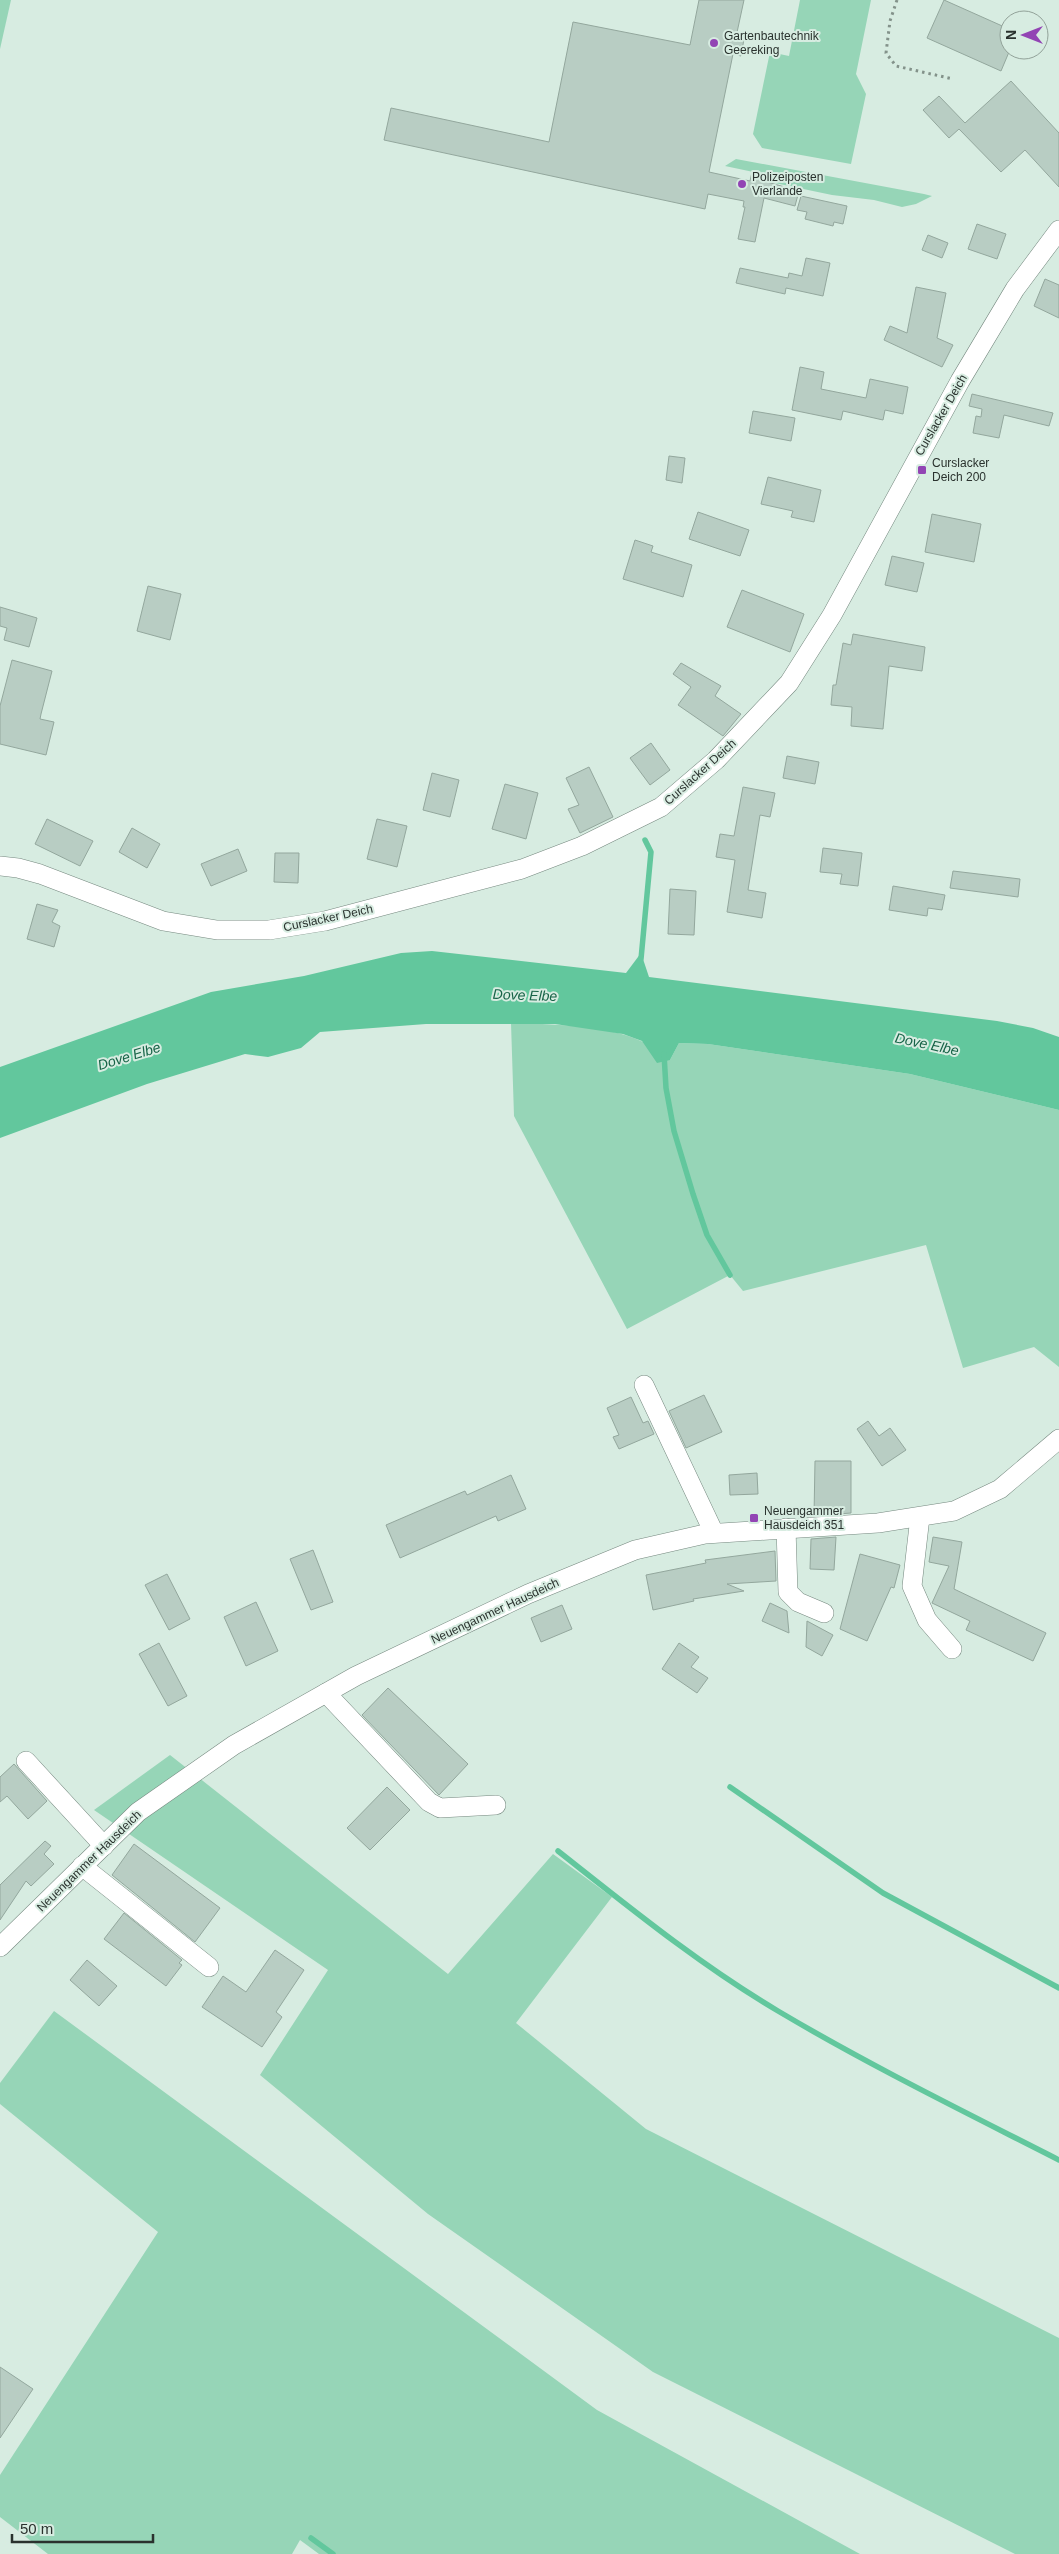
<svg xmlns="http://www.w3.org/2000/svg" width="1059" height="2554" font-family="Helvetica,sans-serif">
  <style>
    .green { fill: #96d5b7 }
    .water { fill: #62c79d }
    .lines { fill: none; stroke-linecap: round; stroke-linejoin: round }
    .stream { stroke: #62c79d; stroke-width: 5.5 }
    .building { fill: #b8cdc3; stroke: #93a79d }
    .minor-casing { stroke: #75887f; stroke-width: 20 }
    .path { stroke: #83928a; stroke-width: 3; stroke-dasharray: 2.5 4; stroke-linecap: butt }
    .minor { stroke: #fff; stroke-width: 19 }
    .poi-dot { fill: #9244b4; stroke: #d7ece1; stroke-width: 2 }
    .labels { text-anchor: middle; stroke-width: 4; stroke-linejoin: round; paint-order: stroke }
    .poi-label { font-size: 12px; fill: #2a322e; stroke: #d7ece1; text-anchor: start }
    .street-label { font-size: 12px; fill: #2a322e; stroke: #d7ece1 }
    .water-label { font-size: 14px; font-style: italic; fill: #166347; stroke: #d7ece1 }
  </style>
  <rect width="100%" height="100%" fill="#d7ece1"/>
  <g class="green">
    <path d="M 0,0 L 11,0 L 0,49 Z"/>
    <path d="M 800,0 L 871,0 L 856,74 L 866,94 L 851,164 L 762,148 L 753,134 L 770,52 L 789,56 Z"/>
    <path d="M 736,159 L 924,194 L 932,196 L 916,204 L 902,207 L 874,200 L 832,195 L 770,182 L 768,175 L 725,166 Z"/>
    <path d="M 511,1023 C 548,1024 608,1025 641,1041 C 651,1045 660,1054 670,1060 L 679,1043 L 708,1044 L 910,1074 L 1059,1110 L 1059,1367 L 1034,1347 L 963,1368 L 926,1245 L 743,1291 L 730,1275 L 627,1329 L 514,1116 Z"/>
    <path d="M 170,1755 L 448,1974 L 553,1854 L 612,1897 L 516,2023 L 646,2129 L 1059,2338 L 1059,2554 L 1015,2554 L 653,2372 L 428,2214 L 260,2075 L 328,1970 L 94,1810 Z"/>
    <path d="M 54,2011 L 597,2410 L 860,2554 L 319,2554 L 300,2540 L 292,2554 L 48,2554 L 0,2517 L 0,2475 L 158,2232 L 0,2104 L 0,2083 Z"/>
  </g>
  <path class="water" d="M 432,951 L 626,973 L 641,953 L 649,977 L 997,1021 L 1033,1028 L 1059,1037 L 1059,1110 L 910,1074 L 708,1044 L 679,1043 L 670,1060 L 657,1063 L 642,1041 L 623,1034 L 555,1024 L 426,1024 L 320,1032 L 301,1048 L 268,1057 L 245,1054 L 147,1084 L 0,1138 L 0,1067 L 211,992 L 304,976 L 401,953 Z"/>
  <g class="lines">
    <g class="stream">
      <path d="M 641,959 L 651,852 L 645,840"/>
      <path d="M 664,1054 L 666,1088 L 674,1131 L 693,1194 L 707,1235 L 730,1275"/>
      <path d="M 730,1787 L 883,1893 L 1059,1988"/>
      <path d="M 558,1851 C 629,1907 700,1965 778,2011 C 869,2065 965,2112 1059,2160"/>
      <path d="M 311,2538 L 333,2554"/>
    </g>
  </g>
  <g class="building">
    <path d="M 699,0 L 744,0 L 736,37 L 744,39 L 741,56 L 733,54 L 709,172 L 750,181 L 752,172 L 768,175 L 767,182 L 799,191 L 795,206 L 764,198 L 755,242 L 738,239 L 745,207 L 743,207 L 744,201 L 708,194 L 705,209 L 384,140 L 391,108 L 549,142 L 573,22 L 690,45 Z"/>
    <path d="M 944,0 L 1009,29 L 1009,52 L 1001,71 L 927,38 Z"/>
    <path d="M 1011,81 L 1059,133 L 1059,187 L 1025,150 L 1001,172 L 959,129 L 949,138 L 923,110 L 939,96 L 965,123 Z"/>
    <path d="M 801,196 L 847,206 L 843,224 L 834,222 L 833,226 L 805,219 L 807,212 L 797,210 Z"/>
    <path d="M 977,224 L 1006,234 L 997,259 L 968,249 Z"/>
    <path d="M 928,235 L 948,243 L 942,258 L 922,250 Z"/>
    <path d="M 806,258 L 830,263 L 823,296 L 786,288 L 785,294 L 736,283 L 740,268 L 788,278 L 789,273 L 802,276 Z"/>
    <path d="M 1045,279 L 1059,285 L 1059,318 L 1034,306 Z"/>
    <path d="M 916,287 L 946,293 L 937,338 L 953,345 L 942,367 L 884,340 L 890,326 L 907,333 Z"/>
    <path d="M 800,367 L 824,372 L 821,389 L 866,398 L 870,379 L 908,387 L 903,414 L 885,410 L 883,420 L 843,411 L 841,420 L 792,410 Z"/>
    <path d="M 972,394 L 1053,413 L 1049,426 L 1004,415 L 999,438 L 973,433 L 976,416 L 981,417 L 982,409 L 969,406 Z"/>
    <path d="M 753,411 L 795,418 L 791,441 L 749,433 Z"/>
    <path d="M 669,456 L 685,458 L 682,483 L 666,480 Z"/>
    <path d="M 768,477 L 821,490 L 814,522 L 791,517 L 793,511 L 761,504 Z"/>
    <path d="M 698,512 L 749,530 L 740,556 L 689,539 Z"/>
    <path d="M 932,514 L 981,524 L 974,562 L 925,552 Z"/>
    <path d="M 635,540 L 653,546 L 651,552 L 692,565 L 683,597 L 623,579 Z"/>
    <path d="M 892,556 L 924,563 L 917,592 L 885,585 Z"/>
    <path d="M 148,586 L 181,594 L 170,640 L 137,631 Z"/>
    <path d="M 742,590 L 804,614 L 790,652 L 727,627 Z"/>
    <path d="M 0,607 L 37,618 L 29,647 L 4,640 L 7,628 L 0,626 Z"/>
    <path d="M 853,634 L 925,647 L 922,671 L 889,666 L 883,729 L 851,726 L 852,707 L 831,705 L 833,685 L 836,685 L 843,643 L 851,645 Z"/>
    <path d="M 12,660 L 52,671 L 41,714 L 40,719 L 54,722 L 46,755 L 0,744 L 0,706 Z"/>
    <path d="M 681,663 L 721,686 L 715,696 L 741,714 L 723,736 L 678,705 L 691,687 L 673,674 Z"/>
    <path d="M 651,743 L 670,770 L 650,785 L 630,758 Z"/>
    <path d="M 787,756 L 819,762 L 815,784 L 783,778 Z"/>
    <path d="M 589,767 L 613,817 L 580,833 L 568,809 L 579,805 L 566,778 Z"/>
    <path d="M 432,773 L 459,780 L 450,817 L 423,810 Z"/>
    <path d="M 505,784 L 538,793 L 526,839 L 492,829 Z"/>
    <path d="M 743,787 L 775,793 L 770,817 L 760,815 L 748,890 L 766,893 L 762,918 L 727,912 L 735,860 L 716,857 L 720,834 L 734,836 Z"/>
    <path d="M 47,819 L 93,841 L 80,866 L 35,844 Z"/>
    <path d="M 377,819 L 407,826 L 397,867 L 367,859 Z"/>
    <path d="M 132,828 L 160,844 L 147,868 L 119,852 Z"/>
    <path d="M 823,848 L 862,853 L 858,886 L 840,884 L 842,874 L 820,872 Z"/>
    <path d="M 238,849 L 247,871 L 211,886 L 201,864 Z"/>
    <path d="M 275,853 L 299,853 L 298,883 L 274,882 Z"/>
    <path d="M 953,871 L 1020,879 L 1018,897 L 950,888 Z"/>
    <path d="M 893,886 L 945,895 L 942,910 L 928,908 L 927,916 L 889,910 Z"/>
    <path d="M 670,889 L 696,891 L 694,935 L 668,934 Z"/>
    <path d="M 37,904 L 58,910 L 52,922 L 60,926 L 54,947 L 27,939 Z"/>
    <path d="M 704,1395 L 722,1432 L 686,1448 L 669,1411 Z"/>
    <path d="M 631,1397 L 643,1423 L 648,1421 L 654,1434 L 619,1449 L 613,1437 L 619,1435 L 607,1408 Z"/>
    <path d="M 868,1421 L 879,1436 L 890,1428 L 906,1450 L 882,1466 L 857,1429 Z"/>
    <path d="M 815,1461 L 851,1461 L 851,1513 L 814,1516 Z"/>
    <path d="M 757,1473 L 758,1494 L 730,1495 L 729,1475 Z"/>
    <path d="M 511,1475 L 526,1509 L 498,1521 L 496,1516 L 400,1558 L 386,1525 L 465,1491 L 467,1495 Z"/>
    <path d="M 836,1537 L 834,1570 L 810,1569 L 811,1539 Z"/>
    <path d="M 933,1537 L 962,1542 L 954,1589 L 1046,1633 L 1033,1661 L 966,1630 L 970,1621 L 932,1603 L 949,1566 L 929,1562 Z"/>
    <path d="M 313,1550 L 333,1602 L 311,1610 L 290,1559 Z"/>
    <path d="M 775,1551 L 776,1581 L 727,1584 L 744,1591 L 693,1599 L 694,1601 L 653,1610 L 646,1575 L 706,1563 L 705,1560 Z"/>
    <path d="M 860,1554 L 900,1565 L 894,1588 L 891,1587 L 867,1641 L 840,1629 Z"/>
    <path d="M 167,1574 L 190,1619 L 169,1630 L 145,1585 Z"/>
    <path d="M 256,1602 L 278,1651 L 246,1666 L 224,1617 Z"/>
    <path d="M 770,1603 L 787,1611 L 789,1633 L 762,1621 Z"/>
    <path d="M 562,1605 L 572,1629 L 541,1642 L 531,1618 Z"/>
    <path d="M 807,1621 L 833,1635 L 822,1656 L 806,1647 Z"/>
    <path d="M 159,1643 L 187,1696 L 168,1706 L 139,1654 Z"/>
    <path d="M 679,1643 L 699,1657 L 691,1667 L 708,1678 L 697,1693 L 662,1669 Z"/>
    <path d="M 388,1688 L 468,1764 L 439,1795 L 362,1715 Z"/>
    <path d="M 14,1764 L 47,1801 L 28,1819 L 7,1796 L 0,1802 L 0,1777 Z"/>
    <path d="M 387,1787 L 410,1810 L 370,1850 L 347,1828 Z"/>
    <path d="M 45,1841 L 51,1846 L 44,1854 L 54,1864 L 31,1886 L 26,1881 L 0,1920 L 0,1885 Z"/>
    <path d="M 134,1844 L 220,1908 L 195,1942 L 112,1875 Z"/>
    <path d="M 124,1913 L 182,1960 L 179,1963 L 182,1965 L 166,1986 L 104,1939 Z"/>
    <path d="M 275,1950 L 304,1970 L 276,2012 L 282,2017 L 262,2047 L 202,2007 L 223,1976 L 246,1992 Z"/>
    <path d="M 87,1960 L 117,1986 L 99,2006 L 70,1980 Z"/>
    <path d="M 0,2367 L 33,2389 L 0,2438 Z"/>
  </g>
  <g class="lines">
    <defs>
      <g id="minor">
        <path d="M 0,866 L 18,868 L 40,874 L 163,921 L 217,930 L 269,930 L 325,921 L 522,869 L 582,846 L 661,807 L 716,760 L 789,683 L 832,615 L 960,381 L 1015,289 L 1059,230"/>
        <path d="M 644,1385 L 714,1533"/>
        <path d="M 920,1517 L 912,1586 L 927,1620 L 952,1649"/>
        <path d="M 786,1528 L 788,1592 L 798,1602 L 824,1613"/>
        <path d="M 326,1693 L 429,1802 L 440,1808 L 496,1805"/>
        <path d="M 26,1761 L 104,1846"/>
        <path d="M 82,1866 L 209,1967"/>
        <path d="M 0,1947 L 138,1812 L 234,1745 L 356,1676 L 528,1594 L 635,1550 L 705,1534 L 878,1523 L 954,1511 L 1000,1489 L 1059,1439"/>
      </g>
    </defs>
    <use href="#minor" class="minor-casing"/>
    <path class="path" d="M 897,0 L 890,21 L 886,53 L 896,66 L 953,79"/>
    <use href="#minor" class="minor"/>
  </g>
  <g class="poi-dot">
    <circle cx="714" cy="43" r="5"/>
    <circle cx="742" cy="184" r="5"/>
    <rect x="917" y="465" width="10" height="10" rx="2.5"/>
    <rect x="749" y="1513" width="10" height="10" rx="2.5"/>
  </g>
  <g class="labels">
    <g class="poi-label">
      <text x="724" y="40">Gartenbautechnik<tspan x="724" dy="14">Geereking</tspan></text>
      <text x="752" y="181">Polizeiposten<tspan x="752" dy="14">Vierlande</tspan></text>
      <text x="932" y="467">Curslacker<tspan x="932" dy="14">Deich 200</tspan></text>
      <text x="764" y="1515">Neuengammer<tspan x="764" dy="14">Hausdeich 351</tspan></text>
    </g>
    <g class="street-label">
      <text transform="translate(941 415) rotate(-60)" y="4">Curslacker Deich</text>
      <text transform="translate(700 772) rotate(-42)" y="4">Curslacker Deich</text>
      <text transform="translate(328 918) rotate(-12)" y="4">Curslacker Deich</text>
      <text transform="translate(495 1611) rotate(-25)" y="4">Neuengammer Hausdeich</text>
      <text transform="translate(89 1861) rotate(-44)" y="4">Neuengammer Hausdeich</text>
    </g>
    <g class="water-label">
      <text transform="translate(525 995) rotate(2)" y="5">Dove Elbe</text>
      <text transform="translate(927 1044) rotate(12)" y="5">Dove Elbe</text>
      <text transform="translate(129 1056) rotate(-17)" y="5">Dove Elbe</text>
    </g>
  </g>
  <g transform="translate(1024 35) rotate(270)"><circle r="24" fill="#d7ece1" stroke="#92a299"/>
  <path d="M0-4L9 19L0 12L-9 19Z" fill="#9244b4"/>
  <text y="-8" font-size="14" font-weight="bold" text-anchor="middle" fill="#2a322e">N</text>
  </g>
  <path d="M12 2534v8h141v-8" fill="none" stroke="#2a322e" stroke-width="2.5"/>
  <text x="20" y="2534" font-size="15" fill="#2a322e" stroke="#d7ece1" stroke-width="4" paint-order="stroke">50 m</text>
</svg>
